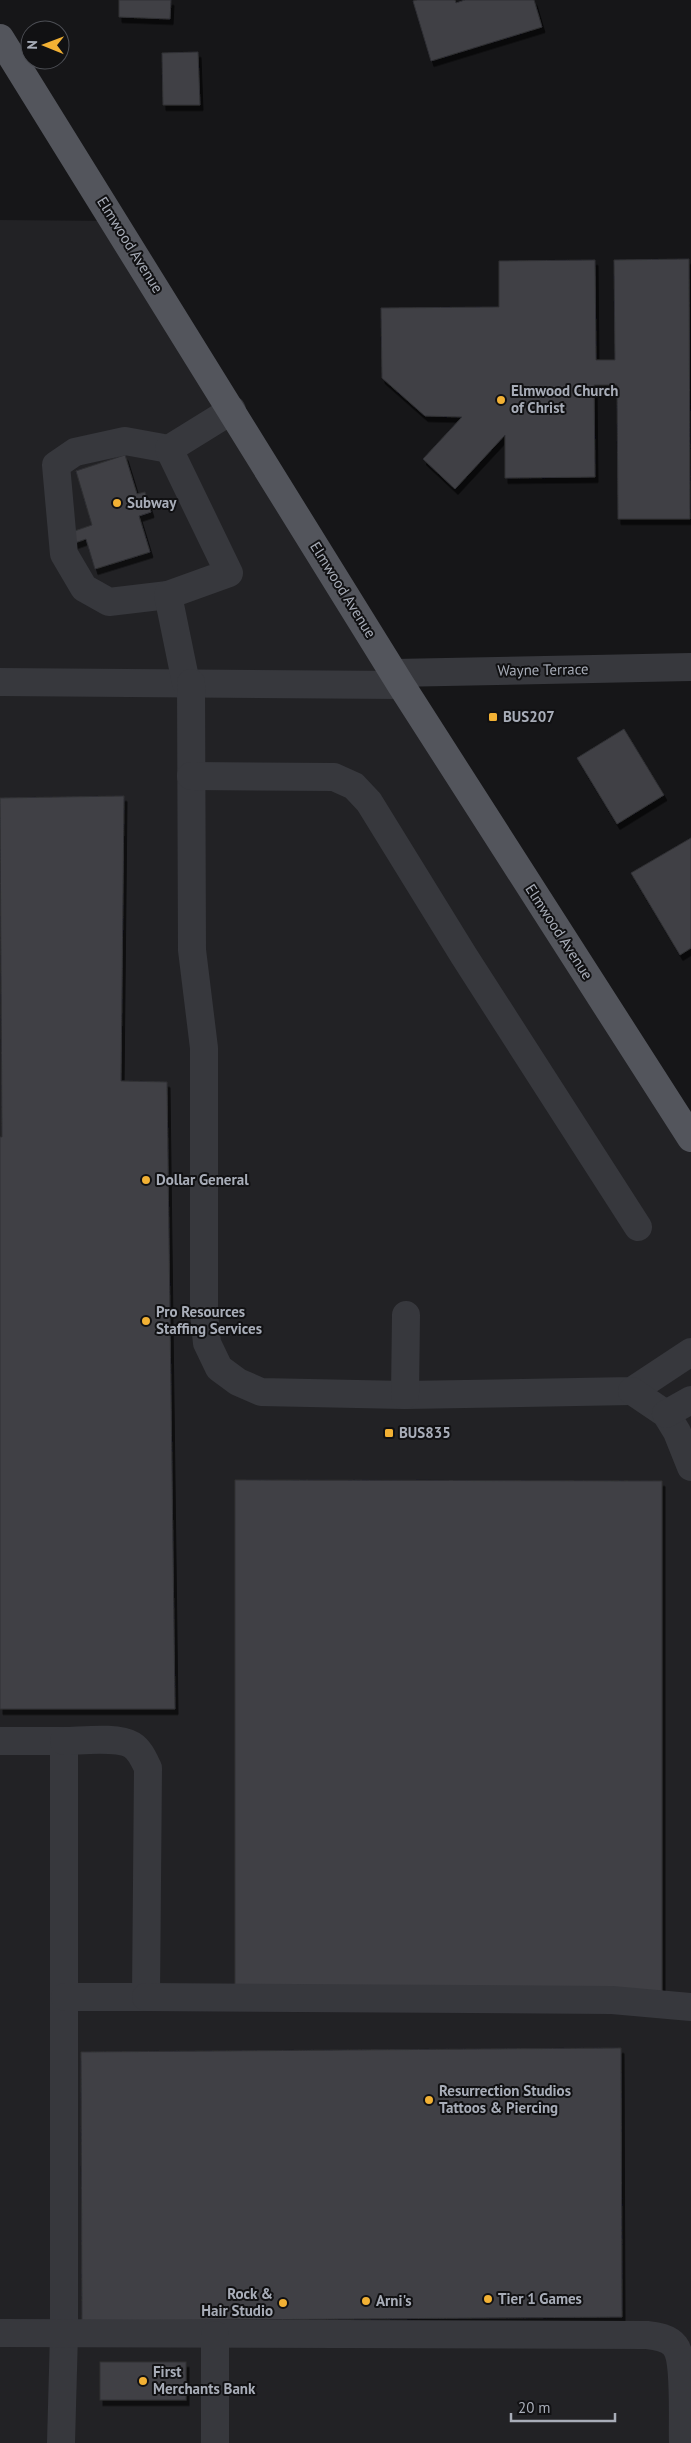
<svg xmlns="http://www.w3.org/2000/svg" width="691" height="2443" font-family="'PT Sans',sans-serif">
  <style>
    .built { fill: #222225 }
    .building { fill: #404145; stroke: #303034; filter: url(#shadow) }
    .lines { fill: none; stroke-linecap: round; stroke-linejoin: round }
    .minor { stroke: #37383d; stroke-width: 28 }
    .major { stroke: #53555c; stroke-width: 28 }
    .poi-dot { fill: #f2b134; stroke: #111113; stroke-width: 2 }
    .labels { text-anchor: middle; stroke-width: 4; stroke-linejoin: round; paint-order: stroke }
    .street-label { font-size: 15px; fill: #a8adb8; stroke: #111113 }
    .poi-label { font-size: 15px; font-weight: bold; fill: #a8adb8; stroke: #111113; text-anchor: start }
  </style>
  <defs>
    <filter id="shadow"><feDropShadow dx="3" dy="5.5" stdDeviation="0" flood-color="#0009"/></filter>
  </defs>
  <rect width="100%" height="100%" fill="#161618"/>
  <path class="built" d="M 0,220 L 115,221 L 691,1138 L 691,2443 L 0,2443 Z"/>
  <g class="building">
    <path d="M 119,0 L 171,0 L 170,19 L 119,17 Z"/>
    <path d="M 417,0 L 455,0 L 456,3 L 465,0 L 534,0 L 542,27 L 431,61 L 413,1 Z"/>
    <path d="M 198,52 L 200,105 L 163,105 L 162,53 Z"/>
    <path d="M 689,259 L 690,519 L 618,519 L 617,385 L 594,385 L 595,477 L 505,478 L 505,435 L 455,489 L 423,459 L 462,417 L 425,416 L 382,378 L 381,308 L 499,307 L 499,261 L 595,260 L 596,360 L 615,360 L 614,260 Z"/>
    <path d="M 125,455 L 137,494 L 145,492 L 151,512 L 139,516 L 150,552 L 95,569 L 86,539 L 69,545 L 66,534 L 92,525 L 76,471 Z"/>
    <path d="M 624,729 L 664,795 L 617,824 L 577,758 Z"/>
    <path d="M 124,796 L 121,1081 L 167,1082 L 175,1709 L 0,1709 L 0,1137 L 2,1137 L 0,798 Z"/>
    <path d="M 691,838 L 691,948 L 680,955 L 631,873 Z"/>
    <path d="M 235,1480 L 662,1481 L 662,1992 L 235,1992 Z"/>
    <path d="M 621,2048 L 622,2317 L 82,2321 L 81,2052 Z"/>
    <rect x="100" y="2362" width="86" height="38"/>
  </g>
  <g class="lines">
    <g class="minor">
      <path d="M 168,595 L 109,602 L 84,588 L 64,554 L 56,465 L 75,452 L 125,441 L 169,449"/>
      <path d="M 394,673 L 691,667"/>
      <path d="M 0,682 L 401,685"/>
      <path d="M 186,683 L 168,595 L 229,573 L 169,449 L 232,410"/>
      <path d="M 191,683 L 192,950 L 204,1048 L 204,1314 L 207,1343 L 219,1368 L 238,1382 L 261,1392 L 405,1395 L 632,1391 L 691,1352"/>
      <path d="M 191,776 L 334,777 L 354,786 L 369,802 L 464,956 L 638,1227"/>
      <path d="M 632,1391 L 666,1414 L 677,1432 L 691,1467"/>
      <path d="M 405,1395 L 406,1315"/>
      <path d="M 666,1414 L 691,1400"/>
      <path d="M 0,1741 L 64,1741 L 64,2334 L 61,2443"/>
      <path d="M 64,1741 C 81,1741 117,1736 132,1745 C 140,1750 144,1760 148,1768 L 146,1997 L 65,1997"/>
      <path d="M 146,1997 L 612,2000 L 691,2007"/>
      <path d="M 0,2333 L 647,2335 C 657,2336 669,2338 675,2346 C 686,2360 682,2423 683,2443"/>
      <path d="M 215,2335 L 215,2443"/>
    </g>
    <path class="major" d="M 0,38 L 401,685 L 691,1138"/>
  </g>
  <g class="poi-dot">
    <circle cx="501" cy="400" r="5"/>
    <circle cx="117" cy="503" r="5"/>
    <rect x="488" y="712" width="10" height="10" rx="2.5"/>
    <circle cx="146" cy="1180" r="5"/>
    <circle cx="146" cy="1321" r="5"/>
    <rect x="384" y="1428" width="10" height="10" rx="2.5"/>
    <circle cx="429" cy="2100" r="5"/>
    <circle cx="488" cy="2299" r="5"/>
    <circle cx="366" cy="2301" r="5"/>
    <circle cx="283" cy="2303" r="5"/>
    <circle cx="143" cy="2381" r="5"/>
  </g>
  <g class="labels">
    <g class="street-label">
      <text transform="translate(130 245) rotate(58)" y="5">Elmwood Avenue</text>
      <text transform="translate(343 590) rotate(58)" y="5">Elmwood Avenue</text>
      <text transform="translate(543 670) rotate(-1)" y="5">Wayne Terrace</text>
      <text transform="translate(559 932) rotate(57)" y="5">Elmwood Avenue</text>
    </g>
    <g class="poi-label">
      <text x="511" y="396">Elmwood Church<tspan x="511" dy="17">of Christ</tspan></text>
      <text x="127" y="508">Subway</text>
      <text x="503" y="722">BUS207</text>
      <text x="156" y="1185">Dollar General</text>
      <text x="156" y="1317">Pro Resources<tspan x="156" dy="17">Staffing Services</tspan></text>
      <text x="399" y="1438">BUS835</text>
      <text x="439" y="2096">Resurrection Studios<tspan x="439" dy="17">Tattoos &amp; Piercing</tspan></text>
      <text x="273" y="2299" text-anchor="end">Rock &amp;<tspan x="273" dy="17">Hair Studio</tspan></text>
      <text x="498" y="2304">Tier 1 Games</text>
      <text x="376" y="2306">Arni's</text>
      <text x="153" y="2377">First<tspan x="153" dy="17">Merchants Bank</tspan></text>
    </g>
  </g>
  <g transform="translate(45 45) rotate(271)"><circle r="24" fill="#111113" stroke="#4d4f55"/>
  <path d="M0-4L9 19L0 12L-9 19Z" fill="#f2b134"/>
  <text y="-8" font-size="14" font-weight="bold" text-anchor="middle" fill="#a8adb8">N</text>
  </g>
  <path d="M511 2413v8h104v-8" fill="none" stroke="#a8adb8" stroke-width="2.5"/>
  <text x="518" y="2413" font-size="15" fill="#a8adb8" stroke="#111113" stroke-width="4" paint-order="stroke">20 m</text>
</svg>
